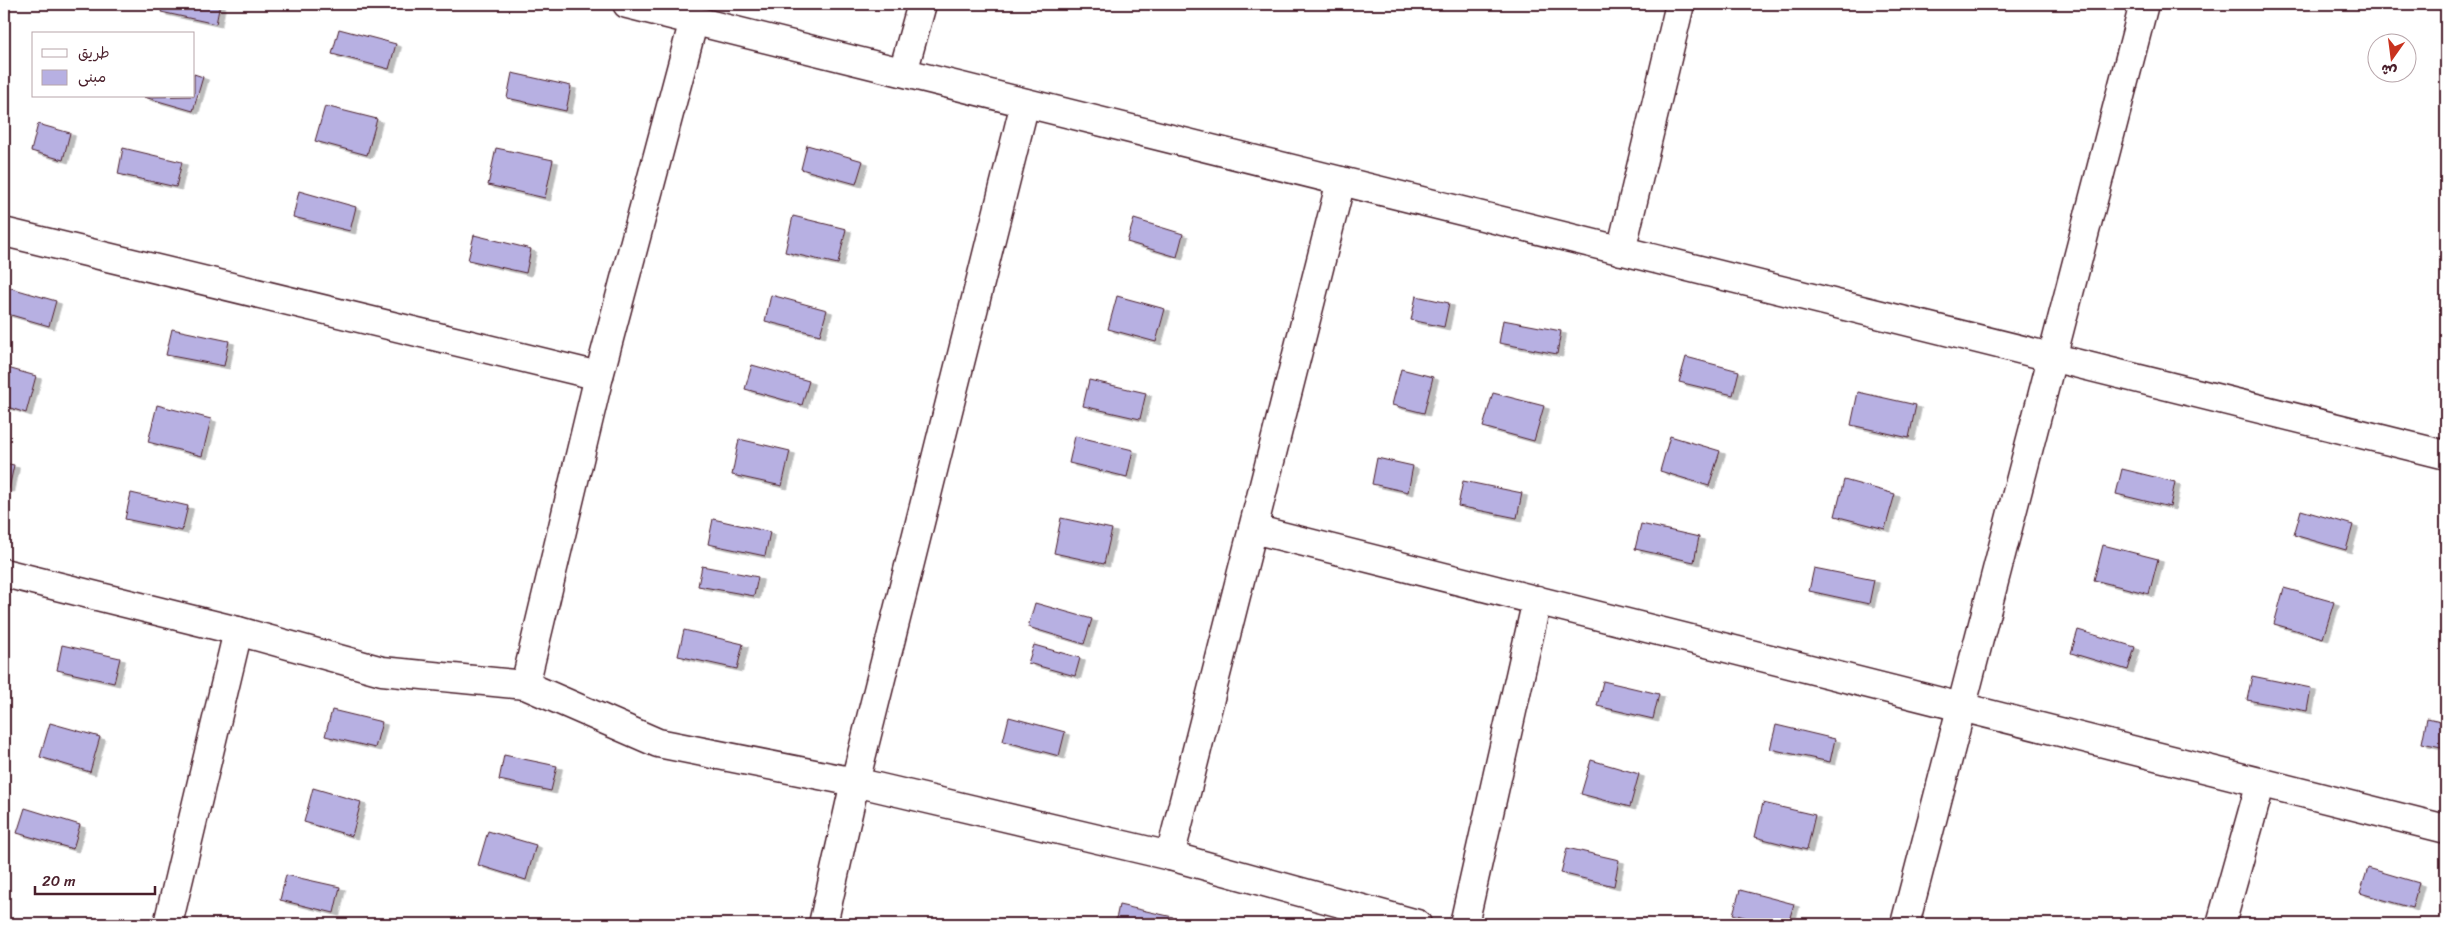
<svg xmlns="http://www.w3.org/2000/svg" width="2450" height="928" font-family="Sriracha,'Playpen Sans Arabic',sans-serif">
  <style>
    .building { fill: #b7b0e2; stroke: #4a1f2b; filter: url(#shadow) }
    .lines { fill: none; stroke-linecap: round; stroke-linejoin: round }
    .minor-casing { stroke: #4a1f2b; stroke-width: 31 }
    .minor { stroke: #fff; stroke-width: 28 }
  </style>
  <defs>
    <filter id="shadow"><feDropShadow dx="5.5" dy="3" stdDeviation="0" flood-color="#0004"/></filter>
  </defs>
  <rect width="100%" height="100%" fill="#fff"/>
  <filter id="ink" filterUnits="userSpaceOnUse"><feTurbulence type="fractalNoise" baseFrequency=".02" numOctaves="2"/><feDisplacementMap in="SourceGraphic" scale="10" xChannelSelector="R" yChannelSelector="G"/><feConvolveMatrix kernelMatrix="1 2 1 2 8 2 1 2 1" color-interpolation-filters="sRGB"/></filter>
  <g filter="url(#ink)">
    <g class="building">
      <path d="M 163,4 L 220,4 L 216,24 L 161,12 Z"/>
      <path d="M 339,29 L 396,44 L 389,69 L 332,54 Z"/>
      <path d="M 512,73 L 571,86 L 566,111 L 507,98 Z"/>
      <path d="M 194,74 L 203,77 L 193,111 L 144,97 L 194,96 Z"/>
      <path d="M 325,106 L 377,119 L 367,155 L 315,141 Z"/>
      <path d="M 38,124 L 70,133 L 63,160 L 31,151 Z"/>
      <path d="M 807,145 L 863,161 L 856,184 L 801,169 Z"/>
      <path d="M 123,148 L 182,162 L 176,187 L 118,174 Z"/>
      <path d="M 496,148 L 553,160 L 545,198 L 488,185 Z"/>
      <path d="M 299,191 L 356,207 L 350,231 L 293,217 Z"/>
      <path d="M 793,216 L 846,229 L 838,264 L 785,252 Z"/>
      <path d="M 1134,219 L 1183,234 L 1177,257 L 1127,242 Z"/>
      <path d="M 474,235 L 531,249 L 526,273 L 468,260 Z"/>
      <path d="M 4,286 L 56,301 L 49,326 L 4,313 Z"/>
      <path d="M 771,295 L 827,310 L 820,335 L 765,321 Z"/>
      <path d="M 1117,296 L 1165,309 L 1156,342 L 1108,329 Z"/>
      <path d="M 1416,296 L 1449,303 L 1444,327 L 1411,320 Z"/>
      <path d="M 1503,320 L 1561,331 L 1557,354 L 1499,343 Z"/>
      <path d="M 172,329 L 229,341 L 224,366 L 166,355 Z"/>
      <path d="M 1686,357 L 1739,371 L 1733,395 L 1679,382 Z"/>
      <path d="M 752,365 L 809,381 L 802,405 L 745,389 Z"/>
      <path d="M 4,367 L 36,376 L 26,413 L 4,406 Z"/>
      <path d="M 1401,369 L 1433,377 L 1424,413 L 1392,405 Z"/>
      <path d="M 1089,380 L 1146,393 L 1140,419 L 1083,406 Z"/>
      <path d="M 1858,392 L 1916,405 L 1909,438 L 1851,425 Z"/>
      <path d="M 1493,393 L 1544,406 L 1534,441 L 1483,427 Z"/>
      <path d="M 157,405 L 211,419 L 202,456 L 148,442 Z"/>
      <path d="M 1075,436 L 1133,450 L 1127,477 L 1069,463 Z"/>
      <path d="M 1670,436 L 1720,451 L 1709,486 L 1660,471 Z"/>
      <path d="M 739,439 L 790,451 L 782,486 L 732,475 Z"/>
      <path d="M 1377,458 L 1413,466 L 1408,492 L 1372,484 Z"/>
      <path d="M 4,463 L 14,465 L 9,489 L 4,488 Z"/>
      <path d="M 2122,469 L 2175,482 L 2170,507 L 2116,494 Z"/>
      <path d="M 1844,480 L 1895,494 L 1885,529 L 1835,516 Z"/>
      <path d="M 1463,481 L 1522,493 L 1517,518 L 1458,506 Z"/>
      <path d="M 131,493 L 188,506 L 182,531 L 125,519 Z"/>
      <path d="M 2301,510 L 2353,525 L 2346,550 L 2294,535 Z"/>
      <path d="M 1061,518 L 1112,529 L 1104,564 L 1054,553 Z"/>
      <path d="M 713,519 L 770,532 L 765,556 L 708,544 Z"/>
      <path d="M 1641,524 L 1699,537 L 1694,562 L 1635,549 Z"/>
      <path d="M 2103,545 L 2158,559 L 2149,594 L 2094,580 Z"/>
      <path d="M 702,566 L 758,577 L 754,596 L 698,586 Z"/>
      <path d="M 1814,568 L 1874,580 L 1869,604 L 1809,591 Z"/>
      <path d="M 2284,588 L 2334,602 L 2323,638 L 2274,624 Z"/>
      <path d="M 1035,603 L 1092,619 L 1084,644 L 1028,627 Z"/>
      <path d="M 684,630 L 743,644 L 737,669 L 678,656 Z"/>
      <path d="M 2078,630 L 2135,647 L 2128,670 L 2071,653 Z"/>
      <path d="M 62,645 L 120,658 L 114,683 L 57,670 Z"/>
      <path d="M 1034,645 L 1080,658 L 1075,676 L 1028,663 Z"/>
      <path d="M 2252,676 L 2311,688 L 2307,711 L 2247,700 Z"/>
      <path d="M 1603,681 L 1659,694 L 1653,719 L 1597,706 Z"/>
      <path d="M 332,710 L 382,722 L 375,748 L 325,736 Z"/>
      <path d="M 1009,717 L 1065,732 L 1059,756 L 1003,741 Z"/>
      <path d="M 2427,718 L 2446,722 L 2446,748 L 2422,743 Z"/>
      <path d="M 50,723 L 100,737 L 90,772 L 40,757 Z"/>
      <path d="M 1776,725 L 1835,739 L 1830,762 L 1770,749 Z"/>
      <path d="M 504,755 L 557,766 L 551,791 L 499,780 Z"/>
      <path d="M 1591,760 L 1639,774 L 1630,807 L 1581,794 Z"/>
      <path d="M 313,788 L 361,802 L 352,836 L 304,822 Z"/>
      <path d="M 1763,803 L 1815,815 L 1807,850 L 1755,837 Z"/>
      <path d="M 25,808 L 80,825 L 73,849 L 17,833 Z"/>
      <path d="M 488,831 L 536,845 L 526,880 L 478,865 Z"/>
      <path d="M 1567,848 L 1619,860 L 1614,886 L 1561,873 Z"/>
      <path d="M 2368,868 L 2419,883 L 2412,908 L 2360,893 Z"/>
      <path d="M 286,875 L 340,887 L 334,913 L 280,900 Z"/>
      <path d="M 1740,890 L 1794,904 L 1788,924 L 1770,924 L 1733,914 Z"/>
      <path d="M 1119,905 L 1173,917 L 1171,924 L 1115,924 Z"/>
    </g>
    <g class="lines">
      <defs>
        <g id="minor">
          <path d="M 627,4 L 2446,455"/>
          <path d="M 903,72 L 922,4"/>
          <path d="M 4,232 L 599,376"/>
          <path d="M 1621,251 L 1680,4"/>
          <path d="M 1253,529 L 2446,829"/>
          <path d="M 4,573 L 238,631 L 382,671 L 525,685 L 658,743 L 855,782 L 1170,856 L 1417,924"/>
          <path d="M 525,685 L 599,376 L 694,20"/>
          <path d="M 1170,856 L 1341,181"/>
          <path d="M 168,924 L 238,631"/>
          <path d="M 823,924 L 855,782 L 1025,103"/>
          <path d="M 1464,924 L 1537,600"/>
          <path d="M 1905,924 L 2144,4"/>
          <path d="M 2221,924 L 2261,782"/>
        </g>
      </defs>
      <use href="#minor" class="minor-casing"/>
      <use href="#minor" class="minor"/>
    </g>
  </g>
  <rect width="2450" height="928" fill="none" stroke="#fff" stroke-width="20"/>
  <rect x="10" y="10" width="2430" height="908" fill="none" stroke="#4a1f2b" stroke-width="2" filter="url(#ink)"/>
  <rect x="32" y="32" width="162" height="65" fill="#ffffff" stroke="#b7a5aa"/>
  <rect x="42" y="49" width="25" height="8" fill="#ffffff" stroke="#b7a5aa"/>
  <text x="78" y="58" font-size="15" fill="#4a1f2b">طريق</text>
  <rect x="42" y="70" width="25" height="15" fill="#b7b0e2" stroke="#b7a5aa"/>
  <text x="78" y="82" font-size="15" fill="#4a1f2b">مبنى</text>
  <g transform="translate(2392 58) rotate(194)"><circle r="24" fill="#ffffff" stroke="#b7a5aa"/>
  <path d="M0-4L9 19L0 12L-9 19Z" fill="#c8321e"/>
  <text y="-8" font-size="14" font-weight="bold" text-anchor="middle" fill="#4a1f2b">ش</text>
  </g>
  <path d="M35 886v8h120v-8" fill="none" stroke="#4a1f2b" stroke-width="2.5"/>
  <text x="42" y="886" font-size="15" fill="#4a1f2b" stroke="#ffffff" stroke-width="4" paint-order="stroke">20 m</text>
</svg>
